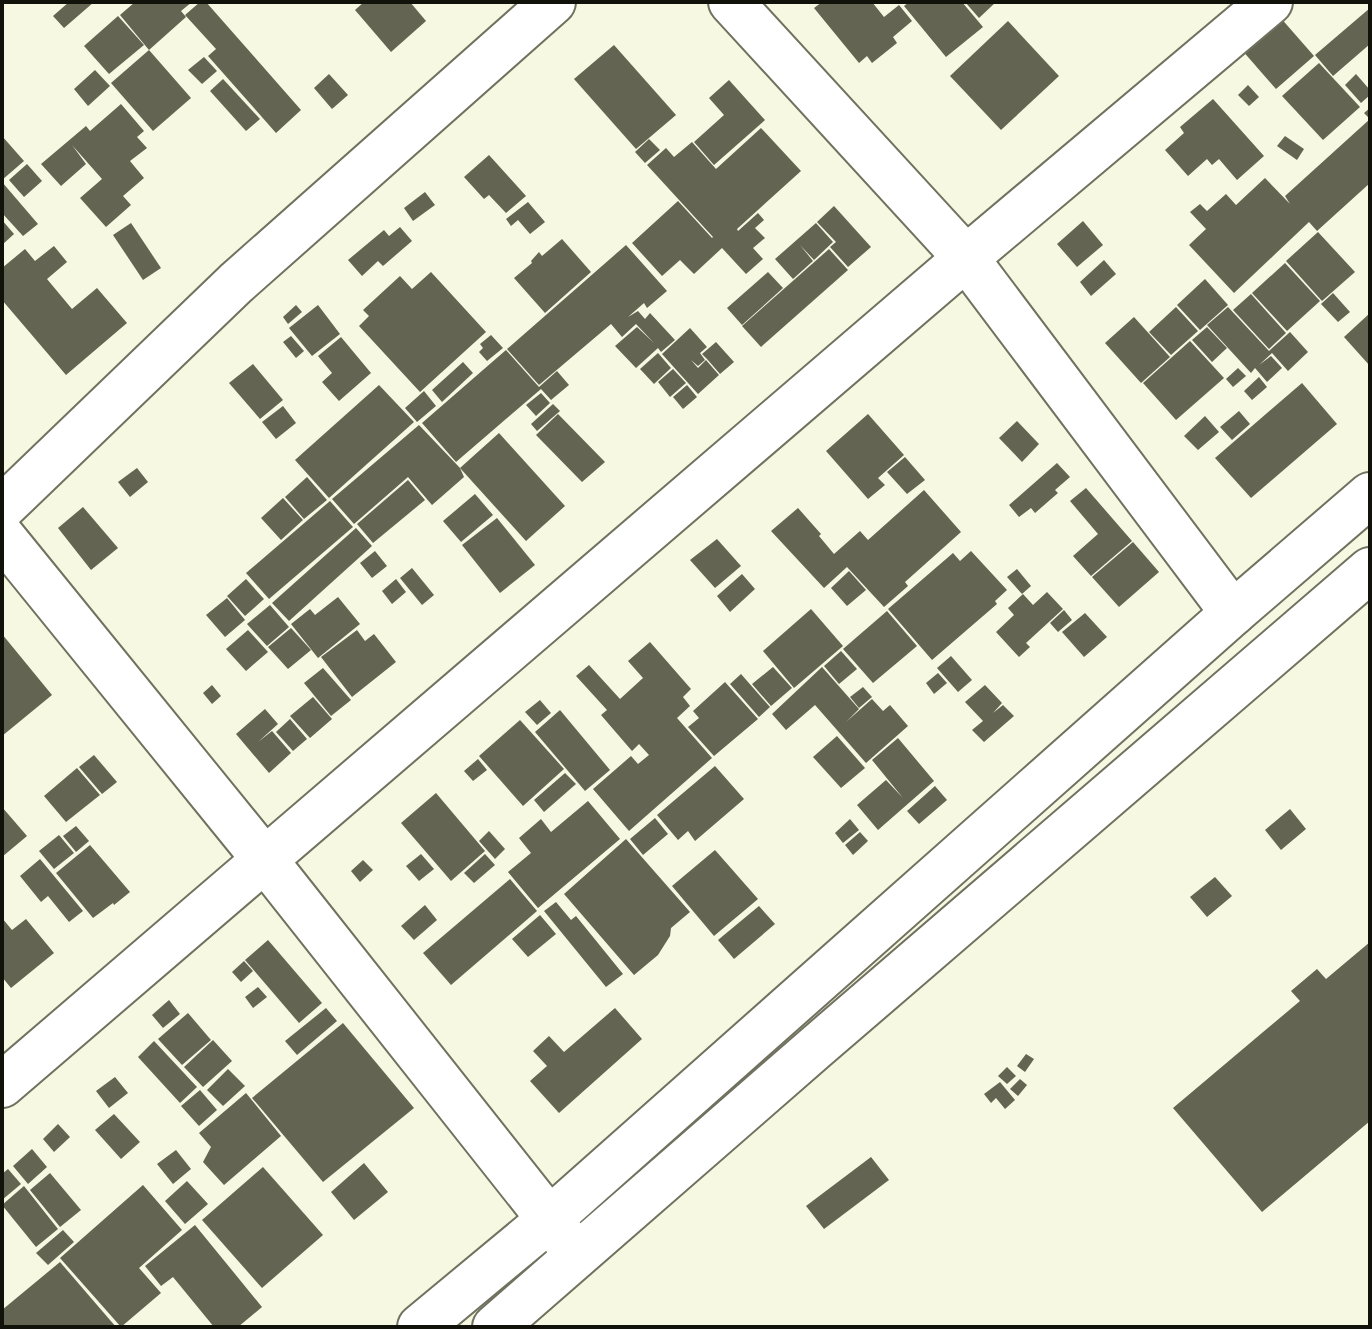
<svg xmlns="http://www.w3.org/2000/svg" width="1372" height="1329" font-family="Overpass,sans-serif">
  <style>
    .building { fill: #636451 }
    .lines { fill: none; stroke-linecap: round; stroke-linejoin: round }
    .minor-casing { stroke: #70715e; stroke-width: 48 }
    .minor { stroke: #fff; stroke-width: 44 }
  </style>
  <rect width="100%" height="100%" fill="#f6f8e1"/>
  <g class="building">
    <path d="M 69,2 L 94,2 L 64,28 L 53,16 Z"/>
    <path d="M 135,2 L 192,2 L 181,11 L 186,17 L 149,50 L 120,15 Z"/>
    <path d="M 200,2 L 206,2 L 301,110 L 276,133 L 208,56 L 216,49 L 185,15 Z"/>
    <path d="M 364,2 L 410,2 L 426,21 L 391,52 L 355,10 Z"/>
    <path d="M 822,2 L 872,2 L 884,17 L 899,5 L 912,21 L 893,37 L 897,43 L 872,63 L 867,56 L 859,63 L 814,8 Z"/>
    <path d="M 909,2 L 962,2 L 983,27 L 946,57 L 904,6 Z"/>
    <path d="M 965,2 L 996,2 L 979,18 Z"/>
    <path d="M 1370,8 L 1370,44 L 1333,76 L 1315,55 Z"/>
    <path d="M 118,16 L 144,45 L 109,74 L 84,46 Z"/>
    <path d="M 1279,16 L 1314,56 L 1276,89 L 1241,49 Z"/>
    <path d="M 1008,21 L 1059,76 L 1001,130 L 950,76 Z"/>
    <path d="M 614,45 L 676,115 L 636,149 L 574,79 Z"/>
    <path d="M 149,50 L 191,98 L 153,131 L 111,83 Z"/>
    <path d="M 204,57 L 217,71 L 202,84 L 188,70 Z"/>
    <path d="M 1319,63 L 1360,107 L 1323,140 L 1282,96 Z"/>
    <path d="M 95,70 L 110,86 L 88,106 L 74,89 Z"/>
    <path d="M 329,74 L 348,95 L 332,109 L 314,88 Z"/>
    <path d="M 1356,74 L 1370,90 L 1370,95 L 1361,103 L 1345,85 Z"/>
    <path d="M 223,79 L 260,119 L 246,131 L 210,91 Z"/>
    <path d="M 729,80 L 765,120 L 714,165 L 694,142 L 724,115 L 709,98 Z"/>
    <path d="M 1248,85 L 1259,97 L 1249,106 L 1238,95 Z"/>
    <path d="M 1213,99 L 1264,156 L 1237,180 L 1219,159 L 1212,165 L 1207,159 L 1188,176 L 1165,150 L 1184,133 L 1180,127 Z"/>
    <path d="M 121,104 L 144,131 L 137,137 L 147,148 L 130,161 L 144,178 L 123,196 L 131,205 L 106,227 L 80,198 L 102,179 L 72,145 L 86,164 L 61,186 L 41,164 L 86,126 L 90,131 Z"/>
    <path d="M 1370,108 L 1370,183 L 1317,231 L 1309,222 L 1234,293 L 1189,245 L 1206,229 L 1190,212 L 1200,204 L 1207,211 L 1226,194 L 1236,205 L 1265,178 L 1290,204 L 1285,196 L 1370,119 L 1364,113 Z"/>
    <path d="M 761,128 L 801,171 L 737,229 L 738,231 L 758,213 L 764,220 L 755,228 L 765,238 L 753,248 L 763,259 L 746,274 L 722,248 L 694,274 L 680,260 L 662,276 L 632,243 L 678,201 L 712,238 L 713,237 L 647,165 L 666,148 L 674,157 L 692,142 L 716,169 Z"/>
    <path d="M 2,136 L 24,161 L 2,180 Z"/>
    <path d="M 1285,136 L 1304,149 L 1297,160 L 1277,146 Z"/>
    <path d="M 649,139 L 660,150 L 645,163 L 635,152 Z"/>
    <path d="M 489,155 L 526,196 L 506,213 L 489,195 L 484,199 L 464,177 Z"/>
    <path d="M 27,164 L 42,181 L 24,197 L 9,180 Z"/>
    <path d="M 2,182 L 38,224 L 23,236 L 2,213 Z"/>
    <path d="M 425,192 L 435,205 L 413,221 L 404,208 Z"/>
    <path d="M 528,202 L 545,222 L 530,234 L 518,220 L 511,226 L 506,219 Z"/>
    <path d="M 834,206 L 871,247 L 848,267 L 830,247 L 836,242 L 817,222 Z"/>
    <path d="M 2,220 L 14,234 L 2,245 Z"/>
    <path d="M 1083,221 L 1103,245 L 1077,267 L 1057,244 Z"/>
    <path d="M 131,223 L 161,268 L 143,280 L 113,235 Z"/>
    <path d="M 816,223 L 833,242 L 814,260 L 800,245 L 813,261 L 793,279 L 775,259 Z"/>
    <path d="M 400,227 L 412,241 L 383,266 L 378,261 L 362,276 L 348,260 L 384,230 L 389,236 Z"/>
    <path d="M 1318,232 L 1355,272 L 1322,301 L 1286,261 Z"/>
    <path d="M 562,239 L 591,272 L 545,313 L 514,278 L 532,263 L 531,261 L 539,252 L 542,256 Z"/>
    <path d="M 626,245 L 667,291 L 647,308 L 644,303 L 628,317 L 638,311 L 645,319 L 650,313 L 675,340 L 661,352 L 658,348 L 636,368 L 615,346 L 637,327 L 654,343 L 636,324 L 622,337 L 611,324 L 539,385 L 507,349 Z"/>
    <path d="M 54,246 L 67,262 L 47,279 L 72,309 L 97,288 L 127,323 L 66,375 L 2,300 L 2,268 L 25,249 L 35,261 Z"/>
    <path d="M 829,249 L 848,270 L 761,347 L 742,326 Z"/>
    <path d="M 1104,260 L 1116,274 L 1091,296 L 1080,282 Z"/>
    <path d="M 1285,263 L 1320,301 L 1287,331 L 1252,293 Z"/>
    <path d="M 431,272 L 486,332 L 420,392 L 359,326 L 369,316 L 363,310 L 400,276 L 412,289 Z"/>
    <path d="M 768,272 L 783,288 L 742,325 L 727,308 Z"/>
    <path d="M 1205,279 L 1228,305 L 1200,330 L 1177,305 Z"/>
    <path d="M 1333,293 L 1350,312 L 1338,322 L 1321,304 Z"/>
    <path d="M 1251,294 L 1286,333 L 1269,349 L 1233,310 Z"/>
    <path d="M 296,305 L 302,312 L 288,324 L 283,317 Z"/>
    <path d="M 318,305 L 340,334 L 312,356 L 289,328 Z"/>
    <path d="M 1176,307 L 1198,331 L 1171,355 L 1149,332 Z"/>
    <path d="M 1228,307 L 1269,351 L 1290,332 L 1308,352 L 1288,371 L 1272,353 L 1259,365 L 1271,356 L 1282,368 L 1267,382 L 1255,368 L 1251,373 L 1207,325 Z"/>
    <path d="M 1370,313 L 1370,366 L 1344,337 Z"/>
    <path d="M 1134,317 L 1170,357 L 1141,383 L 1105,343 Z"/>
    <path d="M 1207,327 L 1227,348 L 1212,362 L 1192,340 Z"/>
    <path d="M 690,328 L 707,347 L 700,353 L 705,360 L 698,366 L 691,360 L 698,368 L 706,360 L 719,375 L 698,394 L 662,354 Z"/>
    <path d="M 491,335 L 503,348 L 487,361 L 479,352 L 483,348 L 480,344 Z"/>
    <path d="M 291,336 L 304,351 L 296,358 L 283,342 Z"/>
    <path d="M 341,337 L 371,373 L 339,401 L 322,382 L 332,373 L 318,356 Z"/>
    <path d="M 1190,341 L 1224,378 L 1176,420 L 1143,383 Z"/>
    <path d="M 716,342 L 734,362 L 720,374 L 707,359 L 710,357 L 707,359 L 702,354 Z"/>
    <path d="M 506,350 L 539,387 L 557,371 L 569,385 L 551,400 L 541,389 L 456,462 L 422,423 Z"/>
    <path d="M 658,353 L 671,368 L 654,384 L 640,369 Z"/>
    <path d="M 463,362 L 473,373 L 442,402 L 432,390 Z"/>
    <path d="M 253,364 L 283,400 L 260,419 L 229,383 Z"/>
    <path d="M 1238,368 L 1246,376 L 1233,387 L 1226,379 Z"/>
    <path d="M 673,369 L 686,383 L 670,397 L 658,382 Z"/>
    <path d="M 1259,377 L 1267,387 L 1252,400 L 1244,391 Z"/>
    <path d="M 1302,383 L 1337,424 L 1251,498 L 1215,458 Z"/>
    <path d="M 379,385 L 414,422 L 329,498 L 295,460 Z"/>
    <path d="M 687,385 L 697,397 L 683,409 L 673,397 Z"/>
    <path d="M 424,391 L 436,406 L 417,422 L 405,408 Z"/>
    <path d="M 541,393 L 550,403 L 536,416 L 526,405 Z"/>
    <path d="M 553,404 L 560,411 L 537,431 L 531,424 Z"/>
    <path d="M 283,406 L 296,423 L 276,439 L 262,422 Z"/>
    <path d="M 1239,411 L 1250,424 L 1232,440 L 1220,427 Z"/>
    <path d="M 558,414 L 605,462 L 582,482 L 536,435 Z"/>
    <path d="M 868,414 L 904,455 L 878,478 L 885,485 L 868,499 L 826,451 Z"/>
    <path d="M 1205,416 L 1219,432 L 1198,450 L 1184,436 Z"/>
    <path d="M 1017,421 L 1039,444 L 1022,462 L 999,438 Z"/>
    <path d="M 419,425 L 460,468 L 464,477 L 432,505 L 408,477 L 354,524 L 332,499 Z"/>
    <path d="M 499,433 L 565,506 L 526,541 L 460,468 Z"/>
    <path d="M 905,457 L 925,480 L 907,494 L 887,472 Z"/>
    <path d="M 1057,463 L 1070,477 L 1055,490 L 1058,493 L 1035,513 L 1031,508 L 1019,517 L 1009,505 Z"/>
    <path d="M 137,468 L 148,482 L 130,497 L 118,482 Z"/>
    <path d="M 307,477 L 327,500 L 304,519 L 285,497 Z"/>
    <path d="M 408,480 L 425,500 L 373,543 L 357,524 Z"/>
    <path d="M 1086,488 L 1132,541 L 1091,576 L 1073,556 L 1098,534 L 1070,501 Z"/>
    <path d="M 924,490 L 961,532 L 905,582 L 908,586 L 884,607 L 847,567 L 824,588 L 771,531 L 798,508 L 821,534 L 819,536 L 834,554 L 860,531 L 868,540 Z"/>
    <path d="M 475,494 L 493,515 L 461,542 L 443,521 Z"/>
    <path d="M 283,498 L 303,520 L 281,540 L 261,518 Z"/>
    <path d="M 330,501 L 353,527 L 269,599 L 246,573 Z"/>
    <path d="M 83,507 L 118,548 L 91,570 L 58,528 Z"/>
    <path d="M 497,518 L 535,565 L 500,593 L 462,545 Z"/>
    <path d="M 356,528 L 372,546 L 289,621 L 272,603 Z"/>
    <path d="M 717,539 L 741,566 L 715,588 L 690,560 Z"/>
    <path d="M 1133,542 L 1159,572 L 1119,607 L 1092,577 Z"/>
    <path d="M 375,551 L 387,566 L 372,578 L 360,563 Z"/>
    <path d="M 971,551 L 1007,590 L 995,601 L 997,604 L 932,660 L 888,609 L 953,553 L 960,561 Z"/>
    <path d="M 412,568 L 434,595 L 422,605 L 400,578 Z"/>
    <path d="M 1017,569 L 1031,586 L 1022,594 L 1007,577 Z"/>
    <path d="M 849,571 L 866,590 L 847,606 L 831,588 Z"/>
    <path d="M 742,574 L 755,589 L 730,612 L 717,596 Z"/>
    <path d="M 246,579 L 264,599 L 245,616 L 227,596 Z"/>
    <path d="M 396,579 L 406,592 L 392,604 L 382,591 Z"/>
    <path d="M 1047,592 L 1063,609 L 1026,643 L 1030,647 L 1019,657 L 996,632 L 1014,615 L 1008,608 L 1023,594 L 1033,605 Z"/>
    <path d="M 338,597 L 360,624 L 318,658 L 291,624 L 310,609 L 315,615 Z"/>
    <path d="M 227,598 L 245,620 L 225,637 L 206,615 Z"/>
    <path d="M 270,605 L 289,627 L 267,646 L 247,624 Z"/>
    <path d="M 811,609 L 843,646 L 794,688 L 763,651 Z"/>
    <path d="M 1064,610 L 1072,620 L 1058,632 L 1050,623 Z"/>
    <path d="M 887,611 L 917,646 L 873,683 L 843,649 Z"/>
    <path d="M 1085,613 L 1107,637 L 1084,657 L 1062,632 Z"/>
    <path d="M 291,628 L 311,650 L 288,669 L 268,647 Z"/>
    <path d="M 248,630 L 268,652 L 246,671 L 226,649 Z"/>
    <path d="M 357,630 L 365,641 L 374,634 L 396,662 L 352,697 L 321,657 Z"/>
    <path d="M 2,634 L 52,695 L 2,736 Z"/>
    <path d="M 650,642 L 691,689 L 683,697 L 690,706 L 677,718 L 712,758 L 629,831 L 593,789 L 631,756 L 638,764 L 649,755 L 639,744 L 632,751 L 601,715 L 607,710 L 576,676 L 589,665 L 620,699 L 643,678 L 628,661 Z"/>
    <path d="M 841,651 L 857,669 L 839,684 L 824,666 Z"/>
    <path d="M 951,656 L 972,680 L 958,692 L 937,668 Z"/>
    <path d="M 773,667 L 792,688 L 771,706 L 752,684 Z"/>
    <path d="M 822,667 L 859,709 L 846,722 L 872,699 L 883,711 L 890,705 L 908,726 L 866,763 L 815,705 L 786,730 L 772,714 Z"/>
    <path d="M 323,668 L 351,700 L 331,716 L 304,683 Z"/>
    <path d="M 938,673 L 947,683 L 934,694 L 926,683 Z"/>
    <path d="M 741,674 L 770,707 L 759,717 L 730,684 Z"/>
    <path d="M 725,682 L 758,719 L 714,756 L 688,727 L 699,718 L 693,711 Z"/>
    <path d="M 212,685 L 221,696 L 212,704 L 203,693 Z"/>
    <path d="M 985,685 L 1002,703 L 993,713 L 1003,705 L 1014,716 L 984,742 L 972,730 L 983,721 L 965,702 Z"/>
    <path d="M 863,687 L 872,697 L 859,708 L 850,697 Z"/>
    <path d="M 313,697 L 332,719 L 310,738 L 290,716 Z"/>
    <path d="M 540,700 L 551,713 L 537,725 L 525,712 Z"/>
    <path d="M 265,709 L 278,724 L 258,742 L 272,731 L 291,753 L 269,773 L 236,734 Z"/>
    <path d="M 560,710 L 610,770 L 585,791 L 535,732 Z"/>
    <path d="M 290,719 L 307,739 L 293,751 L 276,732 Z"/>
    <path d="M 520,720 L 564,769 L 523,806 L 479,756 Z"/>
    <path d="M 837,736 L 865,768 L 841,788 L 813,757 Z"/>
    <path d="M 898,738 L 934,781 L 878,830 L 857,805 L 886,780 L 903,798 L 872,760 Z"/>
    <path d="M 94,755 L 117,782 L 102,794 L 79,767 Z"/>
    <path d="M 478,759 L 487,770 L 473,781 L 464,771 Z"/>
    <path d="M 715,766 L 744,799 L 695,841 L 688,831 L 678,840 L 657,815 Z"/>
    <path d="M 77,768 L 100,795 L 66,822 L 44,796 Z"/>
    <path d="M 565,773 L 576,784 L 544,812 L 534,800 Z"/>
    <path d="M 935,786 L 947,800 L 919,824 L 907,811 Z"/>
    <path d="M 436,793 L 485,851 L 451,881 L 401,823 Z"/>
    <path d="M 588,801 L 620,839 L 538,908 L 508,872 L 531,853 L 519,838 L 541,819 L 551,832 Z"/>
    <path d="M 2,807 L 27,836 L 2,857 Z"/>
    <path d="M 1290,809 L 1306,829 L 1281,850 L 1265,830 Z"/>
    <path d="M 655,818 L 668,834 L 643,855 L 630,839 Z"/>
    <path d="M 850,819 L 859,830 L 843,843 L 835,833 Z"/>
    <path d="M 76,826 L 89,841 L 76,852 L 63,836 Z"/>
    <path d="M 489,831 L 505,849 L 495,859 L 479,841 Z"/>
    <path d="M 860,832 L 868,841 L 853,855 L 845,845 Z"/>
    <path d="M 59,835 L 74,853 L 54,869 L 39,851 Z"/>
    <path d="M 626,839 L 690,912 L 671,928 L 670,936 L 658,955 L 634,975 L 564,894 Z"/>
    <path d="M 90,845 L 130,892 L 114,905 L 113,903 L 93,918 L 56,873 Z"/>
    <path d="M 715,850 L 758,899 L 714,936 L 672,886 Z"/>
    <path d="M 421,854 L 434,869 L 419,881 L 406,866 Z"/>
    <path d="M 485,854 L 495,865 L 474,883 L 464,873 Z"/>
    <path d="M 40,859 L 83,911 L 69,922 L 48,896 L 41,902 L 20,876 Z"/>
    <path d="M 363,860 L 373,870 L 360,882 L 351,871 Z"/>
    <path d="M 1215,877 L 1232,896 L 1207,917 L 1190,897 Z"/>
    <path d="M 510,879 L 537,911 L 451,985 L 423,953 Z"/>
    <path d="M 556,902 L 571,920 L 576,916 L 623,974 L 606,987 L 544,911 Z"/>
    <path d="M 425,905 L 437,920 L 414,940 L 401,926 Z"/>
    <path d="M 759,906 L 775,924 L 734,959 L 718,940 Z"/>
    <path d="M 540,915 L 556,934 L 528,957 L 512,939 Z"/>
    <path d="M 2,918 L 12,930 L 26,919 L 54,953 L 11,988 L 2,977 Z"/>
    <path d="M 268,940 L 322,1003 L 299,1023 L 245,960 Z"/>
    <path d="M 1370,942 L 1370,1121 L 1262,1212 L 1173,1108 L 1300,1001 L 1291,991 L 1317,969 L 1326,979 Z"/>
    <path d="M 244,961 L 253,971 L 241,982 L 232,972 Z"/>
    <path d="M 258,987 L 267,997 L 253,1008 L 245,997 Z"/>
    <path d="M 169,1000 L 180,1014 L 163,1028 L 152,1015 Z"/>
    <path d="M 326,1008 L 337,1021 L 297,1055 L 285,1041 Z"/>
    <path d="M 615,1008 L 642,1039 L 559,1113 L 530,1081 L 547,1066 L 533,1051 L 549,1036 L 564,1052 Z"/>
    <path d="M 188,1013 L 211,1040 L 182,1065 L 158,1039 Z"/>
    <path d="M 343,1023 L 414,1108 L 323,1182 L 252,1098 Z"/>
    <path d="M 213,1040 L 232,1061 L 203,1087 L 184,1067 Z"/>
    <path d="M 154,1041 L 197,1087 L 180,1103 L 138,1057 Z"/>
    <path d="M 1026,1054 L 1034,1059 L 1025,1072 L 1017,1066 Z"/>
    <path d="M 1007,1067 L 1016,1076 L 1007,1084 L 998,1076 Z"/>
    <path d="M 228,1069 L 245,1086 L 223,1106 L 207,1090 Z"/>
    <path d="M 115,1077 L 128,1093 L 109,1108 L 96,1091 Z"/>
    <path d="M 1020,1079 L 1027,1085 L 1018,1096 L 1010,1089 Z"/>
    <path d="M 1000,1082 L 1015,1100 L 1005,1109 L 996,1098 L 991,1103 L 984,1094 Z"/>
    <path d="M 200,1090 L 217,1110 L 199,1126 L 181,1106 Z"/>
    <path d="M 246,1093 L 281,1136 L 224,1185 L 203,1162 L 211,1147 L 199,1133 Z"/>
    <path d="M 114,1114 L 140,1142 L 121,1159 L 95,1130 Z"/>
    <path d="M 58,1124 L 70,1137 L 54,1152 L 43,1139 Z"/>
    <path d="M 32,1149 L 47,1167 L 28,1184 L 13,1166 Z"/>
    <path d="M 176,1150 L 191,1169 L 173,1184 L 157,1164 Z"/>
    <path d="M 871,1157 L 889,1180 L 824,1229 L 806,1206 Z"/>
    <path d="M 364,1163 L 388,1192 L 354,1220 L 331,1192 Z"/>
    <path d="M 263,1167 L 323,1235 L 262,1288 L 202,1220 Z"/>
    <path d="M 8,1169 L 21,1184 L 2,1200 L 2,1174 Z"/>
    <path d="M 50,1173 L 81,1210 L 60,1227 L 30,1190 Z"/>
    <path d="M 187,1181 L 208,1204 L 185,1224 L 165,1201 Z"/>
    <path d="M 143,1185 L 182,1230 L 139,1268 L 161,1293 L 121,1327 L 60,1258 Z"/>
    <path d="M 24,1186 L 58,1229 L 36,1247 L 2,1205 Z"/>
    <path d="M 195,1225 L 262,1307 L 238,1327 L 214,1327 L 173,1277 L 161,1286 L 145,1266 Z"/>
    <path d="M 63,1230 L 74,1242 L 48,1265 L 36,1253 Z"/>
    <path d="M 60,1262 L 116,1327 L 2,1327 L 2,1310 Z"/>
  </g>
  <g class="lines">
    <defs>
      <g id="minor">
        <path d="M 731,2 L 966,258 L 1233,613"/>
        <path d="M 2,508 L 236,283 L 553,2"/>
        <path d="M 2,536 L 265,860 L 568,1243"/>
        <path d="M 2,1085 L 966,258 L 1270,2"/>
        <path d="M 420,1327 L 550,1219 L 1233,613 L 1370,495"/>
        <path d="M 495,1327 L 815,1048 L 1370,570"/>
      </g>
    </defs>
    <use href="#minor" class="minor-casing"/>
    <use href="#minor" class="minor"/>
  </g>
  <rect width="1372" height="1329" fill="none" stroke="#11120a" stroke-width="8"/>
</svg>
